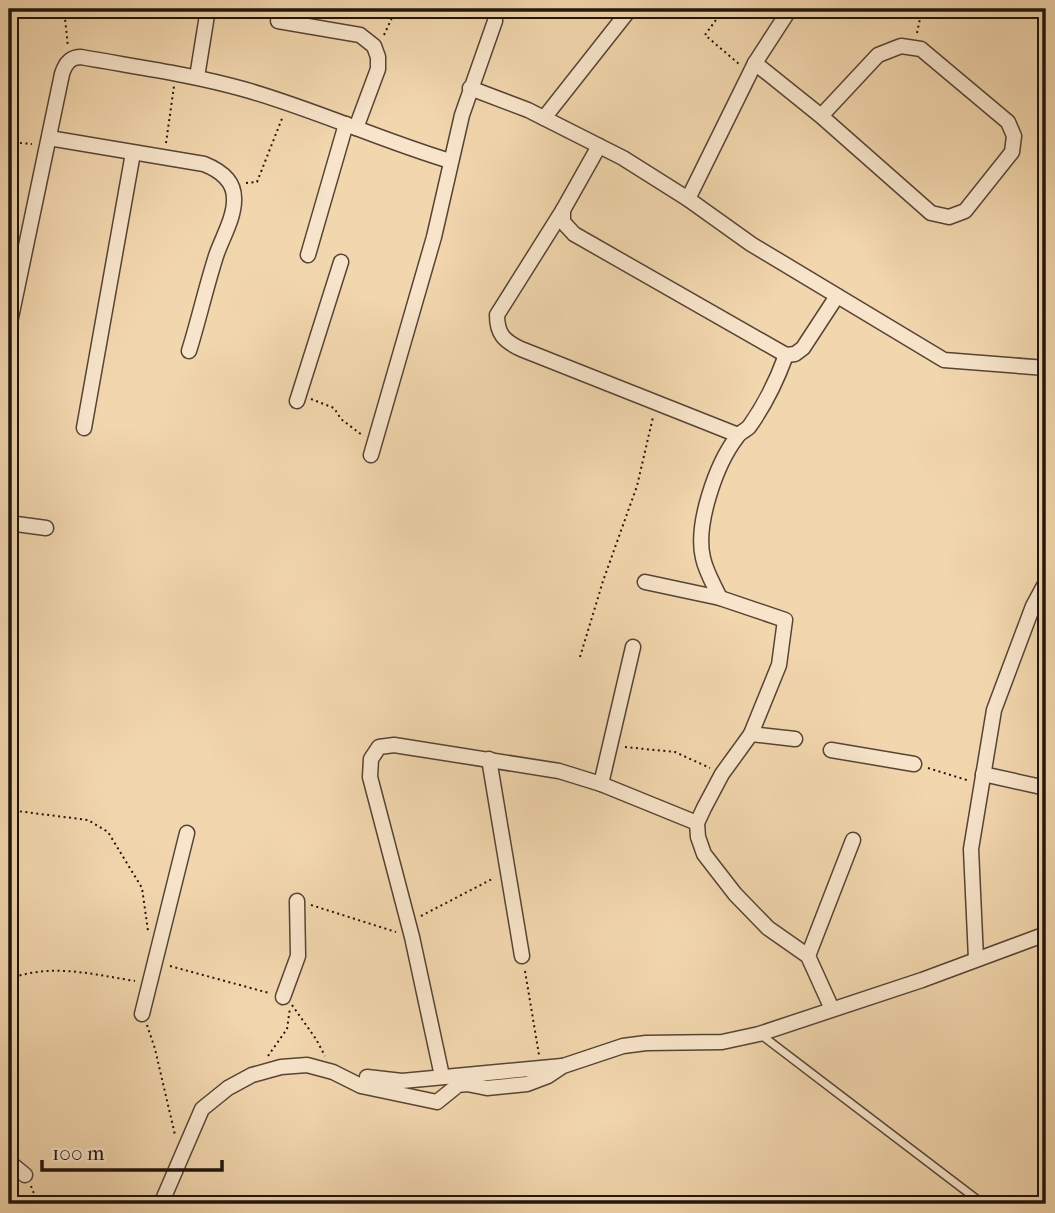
<svg xmlns="http://www.w3.org/2000/svg" width="1055" height="1213" font-family="'IM FELL French Canon',serif">
  <style>
    .lines { fill: none; stroke-linecap: round; stroke-linejoin: round }
    .service-casing { stroke: #564435; stroke-width: 10 }
    .minor-casing { stroke: #564435; stroke-width: 17 }
    .path { stroke: #22140d; stroke-width: 2; stroke-dasharray: 2 3.5; stroke-linecap: butt }
    .service { stroke: #f7e4ca; stroke-width: 7 }
    .minor { stroke: #f7e4ca; stroke-width: 14 }
  </style>
  <rect width="100%" height="100%" fill="#f2d6ad"/>
  <filter id="stains"><feTurbulence type="fractalNoise" baseFrequency=".00286" numOctaves="4"/><feColorMatrix values="0 0 0 0 .2 0 0 0 0 .09 0 0 0 0 .02 0 0 0 .5 -.17"/></filter>
  <radialGradient id="worn" r=".72"><stop offset=".6" stop-color="#630" stop-opacity="0"/><stop offset="1" stop-color="#630" stop-opacity=".3"/></radialGradient>
  <g class="lines">
    <defs>
      <path id="service" d="M 760,1034 L 983,1204"/>
      <g id="minor">
        <path d="M 278,21 L 360,35 L 374,46 L 378,57 L 378,69 L 356,128"/>
        <path d="M 755,63 L 821,116 L 931,213 L 949,217 L 965,211 L 1012,152 L 1014,136 L 1008,122 L 921,49 L 901,46 L 878,55 L 821,116"/>
        <path d="M 197,77 L 208,9"/>
        <path d="M 470,88 L 528,110 L 623,158 L 688,199 L 751,244 L 944,360 L 1046,368"/>
        <path d="M 544,118 L 630,9"/>
        <path d="M 49,138 L 204,164 C 219,170 234,180 234,198 C 235,217 222,238 216,256 C 206,287 199,319 189,351"/>
        <path d="M 599,146 L 563,210 L 563,222 L 574,234 L 786,355 L 795,354 L 803,348 L 837,296"/>
        <path d="M 688,199 L 755,63 L 790,9"/>
        <path d="M 563,210 L 497,315 C 497,334 504,341 521,349 L 738,435"/>
        <path d="M 308,255 L 346,124"/>
        <path d="M 9,327 L 62,74 C 65,64 70,57 81,57 C 136,67 190,74 243,89 C 314,109 380,140 450,161"/>
        <path d="M 297,401 L 341,262"/>
        <path d="M 84,428 L 133,153"/>
        <path d="M 371,455 L 434,237 L 462,115 L 495,21"/>
        <path d="M 9,523 L 46,528"/>
        <path d="M 645,582 L 720,598 L 785,620 L 779,665 L 751,734 L 722,774 L 704,808 L 697,823 L 698,837 L 704,854 L 735,894 L 768,928 L 808,956 L 832,1009"/>
        <path d="M 720,598 C 714,585 706,572 703,558 C 695,525 716,464 737,437 C 740,432 745,431 749,427 C 764,406 777,380 786,355"/>
        <path d="M 751,734 L 795,739"/>
        <path d="M 831,750 L 914,764"/>
        <path d="M 489,759 L 522,956"/>
        <path d="M 983,774 L 1046,788"/>
        <path d="M 601,784 L 633,647"/>
        <path d="M 808,956 L 853,840"/>
        <path d="M 976,959 L 971,849 L 994,710 L 1033,606 L 1046,582"/>
        <path d="M 283,997 L 298,956 L 297,901"/>
        <path d="M 142,1014 L 187,833"/>
        <path d="M 442,1076 L 412,937 L 370,777 L 371,759 L 379,747 L 394,745 L 559,771 L 601,784 L 697,823"/>
        <path d="M 367,1077 L 402,1081 L 562,1066"/>
        <path d="M 9,1162 L 25,1175"/>
        <path d="M 161,1204 L 202,1109 L 228,1088 L 252,1075 L 281,1067 L 307,1065 L 333,1072 L 361,1086 L 437,1102 L 458,1085 L 467,1084 L 487,1088 L 527,1084 L 548,1076 L 563,1066 L 623,1046 L 646,1043 L 722,1042 L 759,1034 L 922,980 L 1046,934"/>
      </g>
    </defs>
    <use href="#service" class="service-casing"/>
    <use href="#minor" class="minor-casing"/>
    <g class="path">
      <path d="M 64,9 L 68,47"/>
      <path d="M 708,9 L 718,17 L 705,35 L 739,64"/>
      <path d="M 917,33 L 922,9"/>
      <path d="M 384,35 L 396,9"/>
      <path d="M 9,142 L 32,144"/>
      <path d="M 166,143 L 174,86"/>
      <path d="M 246,183 L 257,182 L 283,116"/>
      <path d="M 311,399 L 334,408 L 341,419 L 362,435"/>
      <path d="M 580,657 L 603,581 L 637,486 L 653,417"/>
      <path d="M 625,747 L 675,752 L 710,768"/>
      <path d="M 928,768 L 970,781"/>
      <path d="M 9,810 L 88,820 L 108,832 L 142,888 L 148,931"/>
      <path d="M 311,905 L 396,932"/>
      <path d="M 421,916 L 494,878"/>
      <path d="M 170,966 L 269,993"/>
      <path d="M 525,971 L 539,1055"/>
      <path d="M 9,979 C 51,963 91,974 135,981"/>
      <path d="M 292,1005 L 316,1039 L 325,1056"/>
      <path d="M 147,1025 L 155,1049 L 175,1135"/>
      <path d="M 268,1056 L 287,1029 L 290,1008"/>
      <path d="M 31,1186 L 38,1204"/>
    </g>
    <use href="#service" class="service"/>
    <use href="#minor" class="minor"/>
  </g>
  <rect width="1055" height="1213" fill="none" stroke="#f2d6ad" stroke-width="35"/>
  <rect x="10" y="10" width="1034" height="1192" fill="none" stroke="#22140d" stroke-width="3.5"/>
  <rect x="18" y="18" width="1020" height="1178" fill="none" stroke="#22140d" stroke-width="2"/>
  <path d="M42 1160v10h180v-10" fill="none" stroke="#22140d" stroke-width="3.5"/>
  <text x="52" y="1160" font-size="21" fill="#22140d" stroke="#f7e4ca" stroke-width="5" paint-order="stroke">100 m</text>
  <rect width="100%" height="100%" filter="url(#stains)"/>
  <rect width="100%" height="100%" fill="url(#worn)"/>
</svg>
